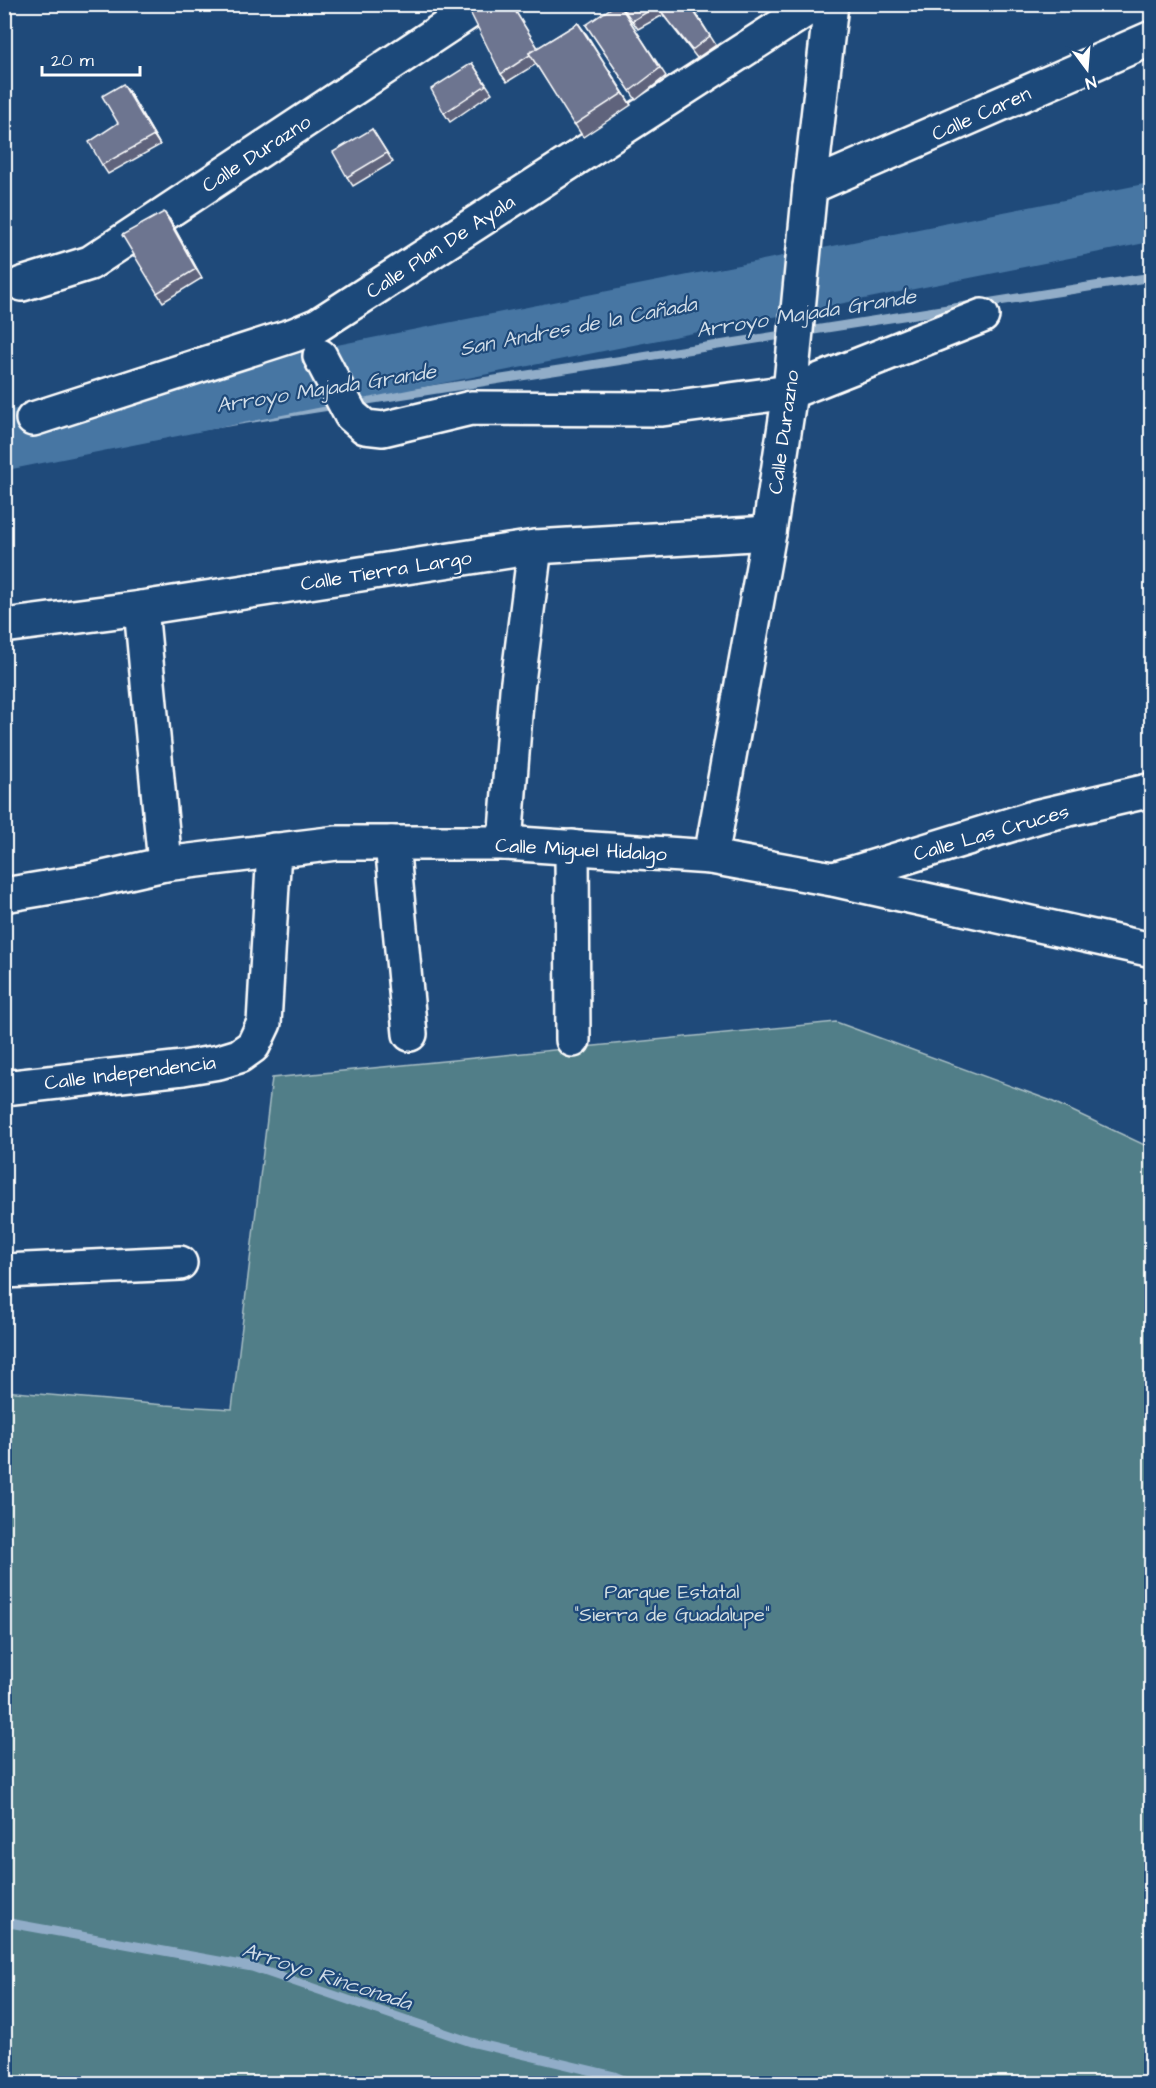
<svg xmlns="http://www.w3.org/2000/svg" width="1156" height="2088" font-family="'Architects Daughter',sans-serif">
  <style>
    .green { fill: #517e88; stroke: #a8bec4; stroke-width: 1.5 }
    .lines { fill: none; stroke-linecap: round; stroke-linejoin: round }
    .stream { stroke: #91adc8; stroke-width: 9 }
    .river { stroke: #4776a3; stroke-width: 58 }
    .street-casing { stroke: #fff; stroke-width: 38 }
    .street { stroke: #1f4a7a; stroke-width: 33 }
    .wall { fill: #5e647c; stroke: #fff; stroke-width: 1.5 }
    .shaded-wall { fill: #4c5165; stroke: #fff; stroke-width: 1.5 }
    .building { fill: #6d7490; stroke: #fff; stroke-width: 1.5 }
    .labels { text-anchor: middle; stroke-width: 4.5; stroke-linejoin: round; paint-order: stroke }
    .street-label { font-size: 20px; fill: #fff; stroke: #1f4a7a }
    .park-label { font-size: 20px; fill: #d4dfe1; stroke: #1f4a7a }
    .water-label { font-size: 21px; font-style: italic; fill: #d1dde8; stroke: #1f4a7a }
  </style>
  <rect width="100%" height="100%" fill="#1f4a7a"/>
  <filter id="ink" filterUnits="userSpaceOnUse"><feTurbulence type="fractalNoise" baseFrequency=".0167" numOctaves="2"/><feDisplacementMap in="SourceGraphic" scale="12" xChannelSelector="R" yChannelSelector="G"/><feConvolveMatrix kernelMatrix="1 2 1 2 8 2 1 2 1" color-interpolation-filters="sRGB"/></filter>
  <g filter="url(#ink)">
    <path class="green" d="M 836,1022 L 1049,1100 L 1151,1148 L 1151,2083 L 5,2083 L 4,1391 L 165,1405 L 232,1409 L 272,1078 Z"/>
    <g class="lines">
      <g class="stream">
        <path d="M 4,457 L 1152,277"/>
        <path d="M 4,1922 L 252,1967 L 471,2042 L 614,2076 L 633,2084"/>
      </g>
      <path class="river" d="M 4,441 L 1152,212"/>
      <defs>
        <g id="street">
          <path d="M 810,187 L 1152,38"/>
          <path d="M 22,284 L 90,263 L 481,4"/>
          <path d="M 320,356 L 351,415 L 365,427 L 383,429 L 471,408 L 662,409 L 790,392 L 982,316"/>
          <path d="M 33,419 L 294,335 L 318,325 L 815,4"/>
          <path d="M 141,608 L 165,864"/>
          <path d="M 4,626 L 141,608 L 535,547 L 769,533"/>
          <path d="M 392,843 L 410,1034"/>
          <path d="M 505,843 L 517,690 L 535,547"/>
          <path d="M 572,847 L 573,1040"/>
          <path d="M 711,857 L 769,533 L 790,392 L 810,187 L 831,4"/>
          <path d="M 834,879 L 1039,816 L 1152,790"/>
          <path d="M 4,895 L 94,880 L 165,864 L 337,843 L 505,843 L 711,857 L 832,879 L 1152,950"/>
          <path d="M 4,1088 L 183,1068 L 219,1062 L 239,1056 L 253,1046 L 264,1023 L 274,850"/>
          <path d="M 4,1271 L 180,1263"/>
        </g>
      </defs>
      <use href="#street" class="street-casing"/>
      <use href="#street" class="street"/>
    </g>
    <g class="wall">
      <path d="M 469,4 L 511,4 L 538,48 L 578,23 L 631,105 L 583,137 L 536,64 L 507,82 L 501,74 Z"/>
      <path d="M 620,4 L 690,4 L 716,45 L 697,58 L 663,15 L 638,29 Z"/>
      <path d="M 624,12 L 666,76 L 636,100 L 586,25 Z"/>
      <path d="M 472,63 L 492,93 L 450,122 L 444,113 Z"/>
      <path d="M 129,92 L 160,145 L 108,174 L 102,165 Z"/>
      <path d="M 372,129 L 393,162 L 353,186 L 347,177 Z"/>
      <path d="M 170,220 L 202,278 L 163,302 L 157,293 Z"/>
    </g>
    <g class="shaded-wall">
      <path d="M 578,23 L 587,35 L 631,105 L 623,93 Z"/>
      <path d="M 123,84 L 129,92 L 160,145 L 154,136 Z"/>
      <path d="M 164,212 L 170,220 L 202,278 L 196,269 Z"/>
    </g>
    <g class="building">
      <path d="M 469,4 L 511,4 L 538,48 L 529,53 L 530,55 L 501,74 L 467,6 Z"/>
      <path d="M 617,4 L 619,4 L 660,68 L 630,91 L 586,25 Z"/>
      <path d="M 620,4 L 689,4 L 710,36 L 692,50 L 657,6 L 632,21 Z"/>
      <path d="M 578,23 L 623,93 L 574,125 L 529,53 Z"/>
      <path d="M 472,63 L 486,85 L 444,113 L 431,89 Z"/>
      <path d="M 123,84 L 154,136 L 102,165 L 89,142 L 118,123 L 102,96 Z"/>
      <path d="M 372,129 L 387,153 L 347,177 L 333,152 Z"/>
      <path d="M 164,212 L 196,269 L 157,293 L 122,235 Z"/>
    </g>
  </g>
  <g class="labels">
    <g class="street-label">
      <text transform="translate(981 113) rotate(-24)" y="7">Calle Caren</text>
      <text transform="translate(256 153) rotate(-33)" y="7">Calle Durazno</text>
      <text transform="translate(440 246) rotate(-33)" y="7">Calle Plan De Ayala</text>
      <text transform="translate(783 432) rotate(-82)" y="7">Calle Durazno</text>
      <text transform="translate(386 570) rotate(-9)" y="7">Calle Tierra Largo</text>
      <text transform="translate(991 832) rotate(-16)" y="7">Calle Las Cruces</text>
      <text transform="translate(581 849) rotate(3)" y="7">Calle Miguel Hidalgo</text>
      <text transform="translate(130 1072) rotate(-7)" y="7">Calle Independencia</text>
    </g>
    <g class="park-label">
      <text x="672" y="1598">Parque Estatal<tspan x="672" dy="23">"Sierra de Guadalupe"</tspan></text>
    </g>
    <g class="water-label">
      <text transform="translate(806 313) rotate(-9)" y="7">Arroyo Majada Grande</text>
      <text transform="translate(578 326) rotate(-11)" y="7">San Andres de la Cañada</text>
      <text transform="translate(326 388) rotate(-9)" y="7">Arroyo Majada Grande</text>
      <text transform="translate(327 1976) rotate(18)" y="7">Arroyo Rinconada</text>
    </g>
  </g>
  <rect width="1156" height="2088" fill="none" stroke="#1f4a7a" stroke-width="24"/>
  <rect x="12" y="12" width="1132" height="2064" fill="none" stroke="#fff" stroke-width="2" filter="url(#ink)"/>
  <g transform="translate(1087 69) rotate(164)" stroke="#1f4a7a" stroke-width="4.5" paint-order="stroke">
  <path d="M0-4.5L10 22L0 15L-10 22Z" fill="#ffffff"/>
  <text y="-9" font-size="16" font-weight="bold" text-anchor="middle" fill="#ffffff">N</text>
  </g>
  <path d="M42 66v9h98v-9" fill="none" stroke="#ffffff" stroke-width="3"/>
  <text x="51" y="66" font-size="18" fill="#ffffff" stroke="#1f4a7a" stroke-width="4.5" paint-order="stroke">20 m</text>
</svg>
